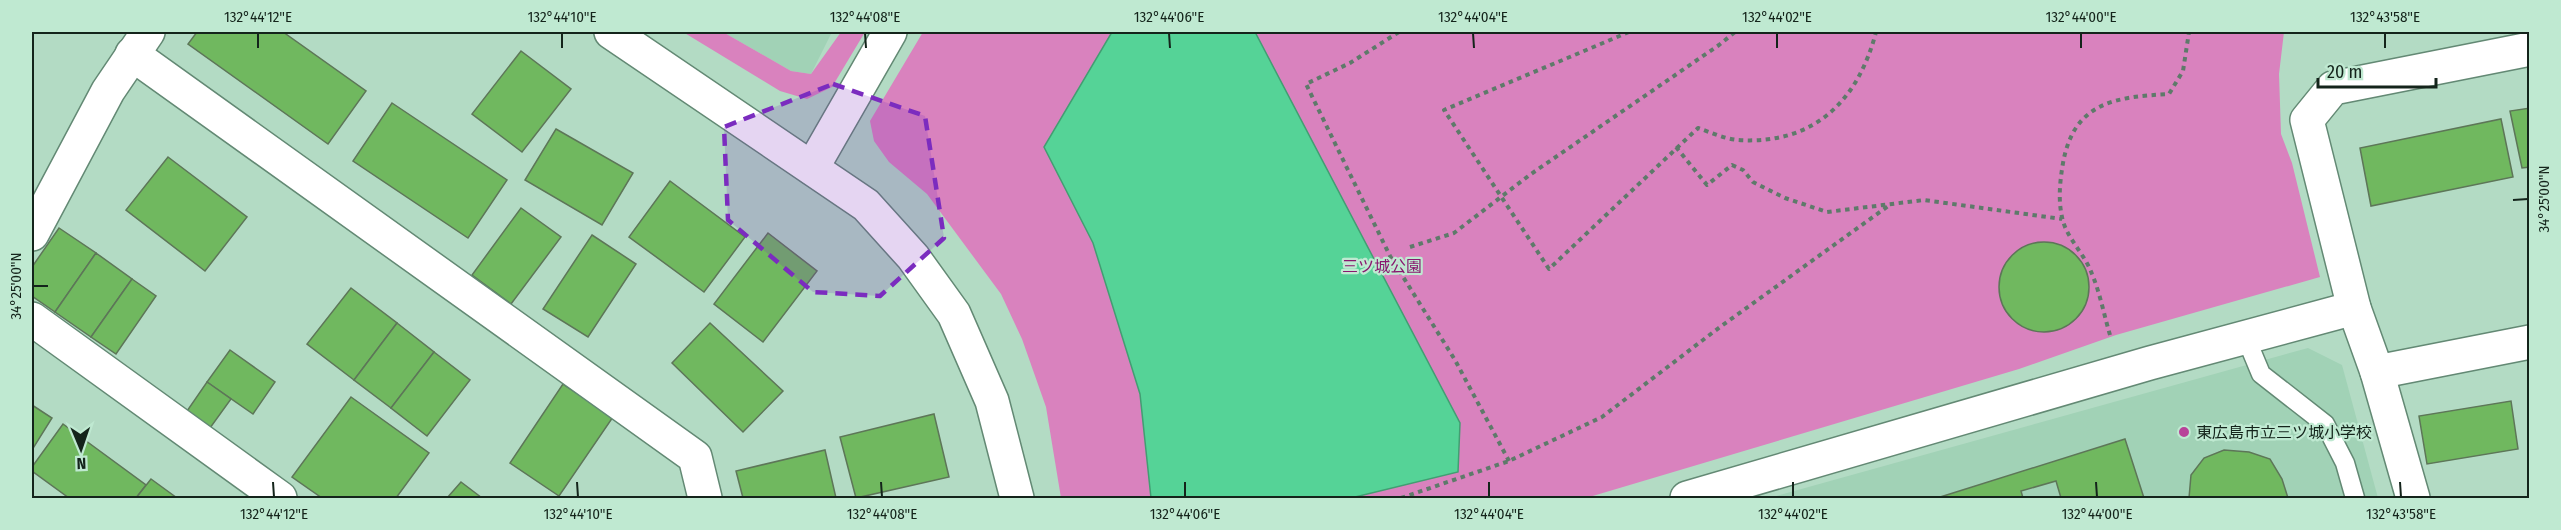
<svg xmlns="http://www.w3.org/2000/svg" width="2561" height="530" font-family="'Fira Sans Condensed','Noto Sans JP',sans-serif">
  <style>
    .built { fill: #a1d2b6 }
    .green { fill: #d982be }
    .water { fill: #55d397; stroke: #429e72; stroke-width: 1.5 }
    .building { fill: #70b85f; stroke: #5d7658; stroke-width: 1.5 }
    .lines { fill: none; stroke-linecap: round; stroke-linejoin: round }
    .service-casing { stroke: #638974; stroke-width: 21 }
    .minor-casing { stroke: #638974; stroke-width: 36 }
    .tertiary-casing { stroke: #638974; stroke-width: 36 }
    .path { stroke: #5e7a6a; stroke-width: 4; stroke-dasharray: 4.5 4.5; stroke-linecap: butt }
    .service { stroke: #fff; stroke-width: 18 }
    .minor { stroke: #fff; stroke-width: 33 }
    .tertiary { stroke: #fff; stroke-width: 33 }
    .marked { fill: #7b2cbf; fill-opacity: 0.2; stroke: #7b2cbf; stroke-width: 4.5; stroke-dasharray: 12 8; stroke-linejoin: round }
    .ticks { fill: none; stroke: #14241b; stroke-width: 2 }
    .poi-dot { fill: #b84299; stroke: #bfe9d1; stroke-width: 2 }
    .labels { text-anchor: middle; stroke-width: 4.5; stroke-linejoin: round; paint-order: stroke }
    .park-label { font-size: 16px; fill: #89176f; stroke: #bfe9d1 }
    .poi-label { font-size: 16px; fill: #14241b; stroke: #bfe9d1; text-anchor: start }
    .neatline { fill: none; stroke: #14241b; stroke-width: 2 }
    .ticks-label { font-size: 15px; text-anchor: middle; fill: #14241b }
  </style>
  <rect width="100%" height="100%" fill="#b3dbc4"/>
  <g class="built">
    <path d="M 723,32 L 832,32 L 811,74 L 791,71 Z"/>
    <path d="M 2308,348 L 2342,365 L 2378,498 L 1769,498 Z"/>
  </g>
  <g class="green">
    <path d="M 683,32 L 723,32 L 791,71 L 811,74 L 841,32 L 865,32 L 832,87 L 807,99 L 780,91 Z"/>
    <path d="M 923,32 L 2284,32 L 2279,74 L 2281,134 L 2292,163 L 2320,277 L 2116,335 L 2019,369 L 1586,498 L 1061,498 L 1046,407 L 1022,339 L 1001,294 L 927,194 L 889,162 L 874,141 L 870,121 Z"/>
  </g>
  <path class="water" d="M 1112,32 L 1255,32 L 1460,423 L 1458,472 L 1351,498 L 1151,498 L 1140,394 L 1093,243 L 1044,147 Z"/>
  <g class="building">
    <path d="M 197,32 L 283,32 L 366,91 L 328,144 L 188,44 Z"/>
    <path d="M 521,51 L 571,89 L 522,152 L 472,114 Z"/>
    <path d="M 392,103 L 507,180 L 468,238 L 353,161 Z"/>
    <path d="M 2530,108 L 2530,167 L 2522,168 L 2510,111 Z"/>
    <path d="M 2501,119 L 2513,177 L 2371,206 L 2360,148 Z"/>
    <path d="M 556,129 L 633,173 L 602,225 L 525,180 Z"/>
    <path d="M 168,157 L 247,217 L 205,271 L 126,210 Z"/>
    <path d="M 670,181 L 745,237 L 704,292 L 629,237 Z"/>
    <path d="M 521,208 L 561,237 L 511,304 L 472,275 Z"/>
    <path d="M 59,228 L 96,253 L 55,312 L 32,296 L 32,267 Z"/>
    <path d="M 768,233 L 817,271 L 763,342 L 714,304 Z"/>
    <path d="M 592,235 L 636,264 L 588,337 L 543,309 Z"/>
    <circle cx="2044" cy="287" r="45"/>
    <path d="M 96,253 L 132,279 L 91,337 L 55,312 Z"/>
    <path d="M 132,279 L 156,296 L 116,354 L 91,337 Z"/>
    <path d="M 351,288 L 397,323 L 354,380 L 307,344 Z"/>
    <path d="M 397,323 L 434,352 L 391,408 L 354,380 Z"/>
    <path d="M 710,323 L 783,391 L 743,432 L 672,363 Z"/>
    <path d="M 230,350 L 275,382 L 253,414 L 207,382 Z"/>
    <path d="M 434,352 L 470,380 L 427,436 L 391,408 Z"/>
    <path d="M 207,382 L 231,399 L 210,428 L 187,411 Z"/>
    <path d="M 563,384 L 613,417 L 559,496 L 510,463 Z"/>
    <path d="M 351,397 L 429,453 L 396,498 L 322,498 L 292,477 Z"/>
    <path d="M 2511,401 L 2518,449 L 2427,464 L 2419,416 Z"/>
    <path d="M 32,405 L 52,418 L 32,450 Z"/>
    <path d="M 934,414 L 949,477 L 856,498 L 840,437 Z"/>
    <path d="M 63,424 L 146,485 L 136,498 L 69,498 L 32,471 L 32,467 Z"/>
    <path d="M 2125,439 L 2144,498 L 2061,498 L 2056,481 L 2021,491 L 2023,498 L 1937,498 Z"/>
    <path d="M 825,450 L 836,498 L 743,498 L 736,471 Z"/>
    <path d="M 2224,450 L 2249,452 L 2270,459 L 2282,479 L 2288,498 L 2189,498 L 2191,475 L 2204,458 Z"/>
    <path d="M 151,479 L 177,498 L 136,498 Z"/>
    <path d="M 461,482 L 482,498 L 447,498 Z"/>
  </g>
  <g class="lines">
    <defs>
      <path id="service" d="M 2246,338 L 2261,374 L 2325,424 L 2345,463 L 2355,498"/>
      <g id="minor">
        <path d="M 132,54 L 695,457 L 705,498"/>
        <path d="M 812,168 L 890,32"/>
        <path d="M 32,234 L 108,91 L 148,32"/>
        <path d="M 32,319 L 280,498"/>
        <path d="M 2377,372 L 2530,342"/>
        <path d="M 1687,498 L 2150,363 L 2354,308"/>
        <path d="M 2413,498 L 2377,372 L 2354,308 L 2307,120 L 2333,88 L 2530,49"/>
      </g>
      <path id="tertiary" d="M 611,32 L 866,205 L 913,257 L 954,314 L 992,401 L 1017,498"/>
    </defs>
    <use href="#service" class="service-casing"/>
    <use href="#minor" class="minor-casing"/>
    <use href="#tertiary" class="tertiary-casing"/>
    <g class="path">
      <path d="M 1399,32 L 1350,63 L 1306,84 L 1390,256 L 1455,360 L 1509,461"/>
      <path d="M 1629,32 L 1444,110 L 1549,269 L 1698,128 C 1710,132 1725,139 1738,140 C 1814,145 1858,101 1876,32"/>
      <path d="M 1676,147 L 1707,185 L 1732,165 L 1743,170 L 1753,182 L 1785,198 L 1827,212 L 1924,200 L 2062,219"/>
      <path d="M 1410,247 L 1454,233 L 1531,174 L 1719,45 L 1735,32"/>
      <path d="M 2110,335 C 2104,315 2100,293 2092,274 C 2085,254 2066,238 2062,217 C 2058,199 2060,181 2063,163 C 2074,102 2115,97 2169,94 L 2183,71 L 2189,32"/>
      <path d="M 1401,498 L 1509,461 L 1602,417 L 1720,327 L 1891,204"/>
    </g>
    <use href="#service" class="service"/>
    <use href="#minor" class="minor"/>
    <use href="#tertiary" class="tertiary"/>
  </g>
  <path class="marked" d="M 833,84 L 925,116 L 944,238 L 880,296 L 813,292 L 728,220 L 724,127 Z"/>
  <path class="ticks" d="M 258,33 L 258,48M 562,33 L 562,48M 865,33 L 866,48M 1169,33 L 1170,48M 1473,33 L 1474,48M 1777,33 L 1777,48M 2081,33 L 2081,48M 2385,33 L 2385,48M 2513,200 L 2528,199M 33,286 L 48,286M 273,482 L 274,497M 577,482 L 578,497M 881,482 L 882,497M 1185,482 L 1185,497M 1489,482 L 1489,497M 1793,482 L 1793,497M 2096,482 L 2097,497M 2400,482 L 2401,497"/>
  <circle class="poi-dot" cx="2184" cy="432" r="6"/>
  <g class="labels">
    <g class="park-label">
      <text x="1382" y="272">三ツ城公園</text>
    </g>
    <g class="poi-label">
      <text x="2196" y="438">東広島市立三ツ城小学校</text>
    </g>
  </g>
  <rect width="2561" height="530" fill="none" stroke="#bfe9d1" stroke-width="66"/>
  <g transform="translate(81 449) rotate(178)" stroke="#bfe9d1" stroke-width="4.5" paint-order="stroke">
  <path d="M0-4.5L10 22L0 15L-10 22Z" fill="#14241b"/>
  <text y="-9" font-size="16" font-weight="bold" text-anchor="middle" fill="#14241b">N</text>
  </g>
  <path d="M2318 78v9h118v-9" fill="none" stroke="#14241b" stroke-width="3"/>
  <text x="2327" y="78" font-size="18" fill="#14241b" stroke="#bfe9d1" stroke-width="4.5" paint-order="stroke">20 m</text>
  <rect x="33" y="33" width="2495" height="464" class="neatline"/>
  <g class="ticks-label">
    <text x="258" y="22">132°44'12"E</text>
    <text x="562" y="22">132°44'10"E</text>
    <text x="865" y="22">132°44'08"E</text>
    <text x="1169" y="22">132°44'06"E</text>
    <text x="1473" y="22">132°44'04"E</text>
    <text x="1777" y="22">132°44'02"E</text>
    <text x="2081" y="22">132°44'00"E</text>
    <text x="2385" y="22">132°43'58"E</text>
    <text transform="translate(2544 199) rotate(-90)" y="5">34°25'00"N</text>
    <text transform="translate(16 286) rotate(-90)" y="5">34°25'00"N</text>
    <text x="274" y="519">132°44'12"E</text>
    <text x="578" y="519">132°44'10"E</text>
    <text x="882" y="519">132°44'08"E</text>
    <text x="1185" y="519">132°44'06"E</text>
    <text x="1489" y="519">132°44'04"E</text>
    <text x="1793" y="519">132°44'02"E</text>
    <text x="2097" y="519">132°44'00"E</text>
    <text x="2401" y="519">132°43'58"E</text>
  </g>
</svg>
